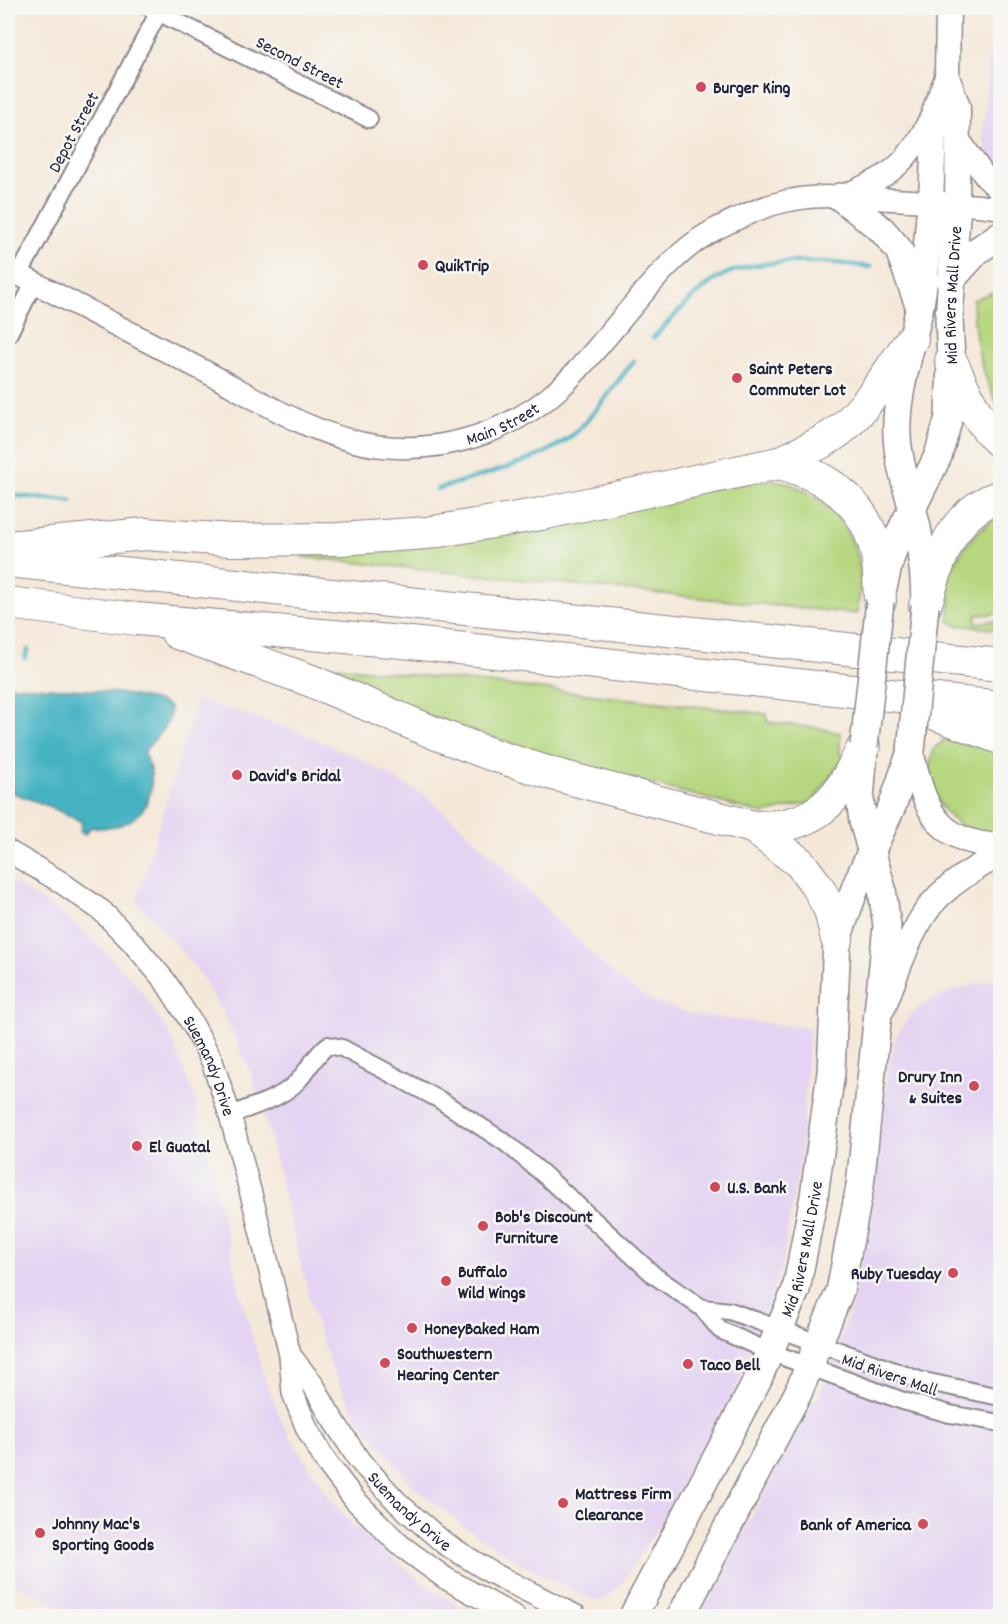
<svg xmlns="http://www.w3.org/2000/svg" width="1008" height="1624" font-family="Dekko,sans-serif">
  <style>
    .built { fill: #e4d3f2 }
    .green { fill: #b6d77f; stroke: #6c7c5d; stroke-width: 1.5 }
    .water { fill: #45b2c2; stroke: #346a7e; stroke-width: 1.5 }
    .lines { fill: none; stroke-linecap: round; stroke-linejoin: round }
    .stream { stroke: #45b2c2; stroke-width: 4.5 }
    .minor-casing { stroke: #8c858a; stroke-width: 20 }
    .tertiary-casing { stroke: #8c858a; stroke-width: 24 }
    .secondary-casing { stroke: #8c858a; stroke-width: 27 }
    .primary-casing { stroke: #8c858a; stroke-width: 30 }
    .motorway-casing { stroke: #8c858a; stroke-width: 34 }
    .minor { stroke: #fff; stroke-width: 16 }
    .tertiary { stroke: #fff; stroke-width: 21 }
    .secondary { stroke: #fff; stroke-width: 24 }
    .primary { stroke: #fff; stroke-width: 27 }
    .motorway { stroke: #fff; stroke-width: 32 }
    .primary-bridge-casing { stroke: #8c858a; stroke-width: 30; stroke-linecap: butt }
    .primary-bridge { stroke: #fff; stroke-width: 27 }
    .poi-dot { fill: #d1495b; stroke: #f6f6f2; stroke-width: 2 }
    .labels { text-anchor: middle; stroke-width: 5; stroke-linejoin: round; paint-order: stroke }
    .street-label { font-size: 18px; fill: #22223b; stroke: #f6f6f2 }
    .poi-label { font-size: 18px; font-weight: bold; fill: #22223b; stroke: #f6f6f2; text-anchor: start }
  </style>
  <rect width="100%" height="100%" fill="#f6f6f2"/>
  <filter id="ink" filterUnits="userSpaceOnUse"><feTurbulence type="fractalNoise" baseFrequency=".0167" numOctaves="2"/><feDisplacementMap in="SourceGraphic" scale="12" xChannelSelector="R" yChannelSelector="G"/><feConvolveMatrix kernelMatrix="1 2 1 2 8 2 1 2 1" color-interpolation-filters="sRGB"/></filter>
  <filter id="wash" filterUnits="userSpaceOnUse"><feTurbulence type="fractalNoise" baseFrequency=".008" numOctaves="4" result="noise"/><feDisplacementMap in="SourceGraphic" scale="24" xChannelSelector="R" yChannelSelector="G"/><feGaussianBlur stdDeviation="1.35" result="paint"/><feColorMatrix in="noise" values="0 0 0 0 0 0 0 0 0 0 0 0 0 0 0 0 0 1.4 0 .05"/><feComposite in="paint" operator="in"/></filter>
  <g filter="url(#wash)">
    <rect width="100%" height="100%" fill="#f5e8d8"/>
    <g class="built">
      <path d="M 996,8 L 1000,8 L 1000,167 L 987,152 L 983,135 L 989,63 Z"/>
      <path d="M 197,699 L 294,730 L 360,759 L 424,795 L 459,824 L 614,975 L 653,1002 L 695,1015 L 810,1028 L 801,1156 L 781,1270 L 738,1385 L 655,1532 L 620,1586 L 602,1601 L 590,1599 L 527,1567 L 462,1525 L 412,1485 L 354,1413 L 330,1365 L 314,1317 L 267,1127 L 251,1073 L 229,1025 L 202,977 L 176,944 L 136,902 Z"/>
      <path d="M 8,880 L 64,915 L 86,934 L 126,973 L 141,991 L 170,1035 L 194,1097 L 243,1304 L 265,1379 L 283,1424 L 309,1467 L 326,1493 L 351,1524 L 427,1586 L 450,1601 L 479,1616 L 69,1616 L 71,1612 L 8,1579 Z"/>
      <path d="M 1000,977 L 1000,1616 L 699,1616 L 813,1401 L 819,1395 L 850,1310 L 867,1236 L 878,1159 L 888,1068 L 896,1036 L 907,1019 L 922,1005 L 947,993 Z"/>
    </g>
    <g class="green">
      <path d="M 1000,289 L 1000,408 C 980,374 974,339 973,300 Z"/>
      <path d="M 762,480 C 769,480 778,480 785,482 C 821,494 852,525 859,563 C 863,580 859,598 857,614 L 303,557 L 302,553 Z"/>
      <path d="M 1000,516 L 1000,614 L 977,615 L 975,623 L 1000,620 L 1000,630 L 956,625 L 949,621 L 950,594 L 946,593 C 951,560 971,532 1000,516 Z"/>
      <path d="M 295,662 L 767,714 L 767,722 L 818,728 L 840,733 L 840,753 L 843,759 L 812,802 L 764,814 L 574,763 L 478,733 L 403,707 Z"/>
      <path d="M 943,739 L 1000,750 L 1000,837 L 967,829 L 952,819 L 941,806 L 930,781 L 928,769 L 935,747 L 942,743 Z"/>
    </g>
    <path class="water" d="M 8,685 C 52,690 96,687 139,697 C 150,699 161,701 170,707 C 173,724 154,738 145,751 C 144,759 150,765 151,773 C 155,812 127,832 91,827 L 86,834 L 80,832 L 82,822 L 53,808 L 8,791 Z"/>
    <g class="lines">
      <g class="stream">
        <path d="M 997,280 L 1000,280"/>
        <path d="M 653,338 C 672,318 691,297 713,281 C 749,255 829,261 871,267"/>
        <path d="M 437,489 C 478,476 545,461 576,432 C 596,413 616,382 634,361"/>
        <path d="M 8,495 L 71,501"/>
        <path d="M 25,658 L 28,650"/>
      </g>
    </g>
  </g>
  <g filter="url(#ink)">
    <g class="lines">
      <defs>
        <g id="minor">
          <path d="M 150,8 L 369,119"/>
          <path d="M 19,275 L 161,8"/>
          <path d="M 8,335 L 34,283"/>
          <path d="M 230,1115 C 253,1106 281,1099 298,1081 C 309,1069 315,1055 328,1045 L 342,1048 L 440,1100 L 506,1143 L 542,1173 L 655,1276 L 702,1308 L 720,1330 L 770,1352 L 903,1401 L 950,1414 L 1000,1423"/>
          <path d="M 702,1308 L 730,1311 L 919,1380 L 1000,1397"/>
        </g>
        <g id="tertiary">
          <path d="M 958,138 L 986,178 L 1000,191"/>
          <path d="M 846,194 C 900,172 908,161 935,109"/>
          <path id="s1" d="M 8,269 C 74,304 141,338 208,373 C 261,401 317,438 378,446 C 444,454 512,432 561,387 C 584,365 604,340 624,316 C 651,284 677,250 714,230 C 737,218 766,204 792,200 C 822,194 852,197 882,199 C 922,201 961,203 1000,208"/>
          <path id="s2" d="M 8,851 L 59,881 L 102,911 L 133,943 L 165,981 L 193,1025 L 212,1061 L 230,1115 L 255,1209 L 290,1355 L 293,1393 L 307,1429 L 326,1462 L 355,1500 L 400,1545 L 445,1578 L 514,1616"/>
          <path id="s3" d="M 290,1355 L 314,1386 L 328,1412 L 359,1460 L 398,1503 L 444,1543 L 492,1573 L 576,1616"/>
        </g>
        <g id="secondary">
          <path d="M 947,77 L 958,107 L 957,203"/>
          <path d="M 931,202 L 935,109 L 947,77 L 948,8"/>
          <path d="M 911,751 C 925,808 934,842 1000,846"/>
          <path d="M 883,1008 C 897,973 912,922 939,896 C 957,879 978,866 1000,855"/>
        </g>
        <g id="primary">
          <path d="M 840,197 L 882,230 L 899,250 L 917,300"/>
          <path d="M 950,281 L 977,251 L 1000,235"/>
          <path id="s4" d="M 883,588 L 888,566 L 897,539 L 938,456 L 949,417 L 951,361 L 949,318 L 957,203"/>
          <path d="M 925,597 C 924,566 920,536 912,507 C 906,483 898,460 897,436 C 895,393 911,351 919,310 C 926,275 928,238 931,202"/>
          <path id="s5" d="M 633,1616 L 758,1379 L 796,1290 L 814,1196 L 831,1072 L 837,939 L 857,883 L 893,804 L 911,751"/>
          <path d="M 681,1616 L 798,1393 L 840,1291 L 860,1186 L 887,926 L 882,889 L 863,821 L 860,799 L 864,750"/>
        </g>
        <g id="motorway">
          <path d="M 951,361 C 964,388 976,422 1000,442"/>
          <path d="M 779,463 C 825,475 864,500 876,550 C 880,566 879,585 880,601"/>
          <path d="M 8,547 L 145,534 L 231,540 L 339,539 L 427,533 L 541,514 L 779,463 C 799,453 827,442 844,427 C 871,402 890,369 912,339"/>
          <path d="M 8,561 L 1000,665"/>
          <path d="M 8,603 L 137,619 L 402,642 L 1000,707"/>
          <path d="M 925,606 C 940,559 949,514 1000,496"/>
          <path d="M 177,633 L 309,680 L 437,734 L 490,754 L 553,774 L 753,827 C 763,827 775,827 785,825 C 832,815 845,783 864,746"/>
          <path d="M 925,710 L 1000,738"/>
          <path d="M 753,827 L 800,863 L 818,887 L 830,910 L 837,939"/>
        </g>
      </defs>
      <use href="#minor" class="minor-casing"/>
      <use href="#tertiary" class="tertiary-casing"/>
      <use href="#secondary" class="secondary-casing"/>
      <use href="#primary" class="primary-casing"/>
      <use href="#motorway" class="motorway-casing"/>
      <use href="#minor" class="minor"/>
      <use href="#tertiary" class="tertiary"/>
      <use href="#secondary" class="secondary"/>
      <use href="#primary" class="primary"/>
      <use href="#motorway" class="motorway"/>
      <defs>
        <g id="primary-bridge">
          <path d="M 864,746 L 880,601"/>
          <path d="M 911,751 L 925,606"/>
        </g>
      </defs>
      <use href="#primary-bridge" class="primary-bridge-casing"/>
      <use href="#primary-bridge" class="primary-bridge"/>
    </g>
  </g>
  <g class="poi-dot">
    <circle cx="701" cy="87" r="6"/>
    <circle cx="423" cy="265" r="6"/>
    <circle cx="737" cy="378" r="6"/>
    <circle cx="237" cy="775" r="6"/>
    <circle cx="974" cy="1086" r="6"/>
    <circle cx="137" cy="1146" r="6"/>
    <circle cx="715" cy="1187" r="6"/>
    <circle cx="483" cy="1226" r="6"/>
    <circle cx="953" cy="1273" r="6"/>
    <circle cx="446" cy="1281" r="6"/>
    <circle cx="412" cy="1328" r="6"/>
    <circle cx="385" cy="1363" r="6"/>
    <circle cx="688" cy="1364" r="6"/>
    <circle cx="563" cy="1503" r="6"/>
    <circle cx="923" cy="1524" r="6"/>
    <circle cx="40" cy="1533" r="6"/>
  </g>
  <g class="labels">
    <g class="street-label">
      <text transform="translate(300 62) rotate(27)" y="6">Second Street</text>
      <text transform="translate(73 132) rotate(-62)" y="6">Depot Street</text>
      <text dy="6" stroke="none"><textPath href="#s4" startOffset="306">Mid Rivers Mall Drive</textPath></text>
      <text dy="6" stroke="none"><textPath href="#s1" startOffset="540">Main Street</textPath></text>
      <text dy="6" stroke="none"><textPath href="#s2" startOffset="302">Suemandy Drive</textPath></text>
      <text dy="6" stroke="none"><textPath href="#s5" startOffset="406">Mid Rivers Mall Drive</textPath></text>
      <text transform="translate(890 1374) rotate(19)" y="6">Mid Rivers Mall</text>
      <text dy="6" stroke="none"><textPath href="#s3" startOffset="198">Suemandy Drive</textPath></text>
    </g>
    <g class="poi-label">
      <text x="713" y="93">Burger King</text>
      <text x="435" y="271">QuikTrip</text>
      <text x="749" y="374">Saint Peters<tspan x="749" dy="21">Commuter Lot</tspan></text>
      <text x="249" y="781">David's Bridal</text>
      <text x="962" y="1082" text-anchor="end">Drury Inn<tspan x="962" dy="21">&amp; Suites</tspan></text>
      <text x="149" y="1152">El Guatal</text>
      <text x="727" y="1193">U.S. Bank</text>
      <text x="495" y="1222">Bob's Discount<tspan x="495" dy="21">Furniture</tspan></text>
      <text x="458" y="1277">Buffalo<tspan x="458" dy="21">Wild Wings</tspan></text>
      <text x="941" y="1279" text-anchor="end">Ruby Tuesday</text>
      <text x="424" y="1334">HoneyBaked Ham</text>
      <text x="397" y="1359">Southwestern<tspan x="397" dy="21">Hearing Center</tspan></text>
      <text x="700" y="1370">Taco Bell</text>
      <text x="575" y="1499">Mattress Firm<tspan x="575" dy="21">Clearance</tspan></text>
      <text x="52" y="1529">Johnny Mac's<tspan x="52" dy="21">Sporting Goods</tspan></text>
      <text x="911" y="1530" text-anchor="end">Bank of America</text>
    </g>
  </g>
  <rect width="1008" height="1624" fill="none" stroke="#f6f6f2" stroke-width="30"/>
</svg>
